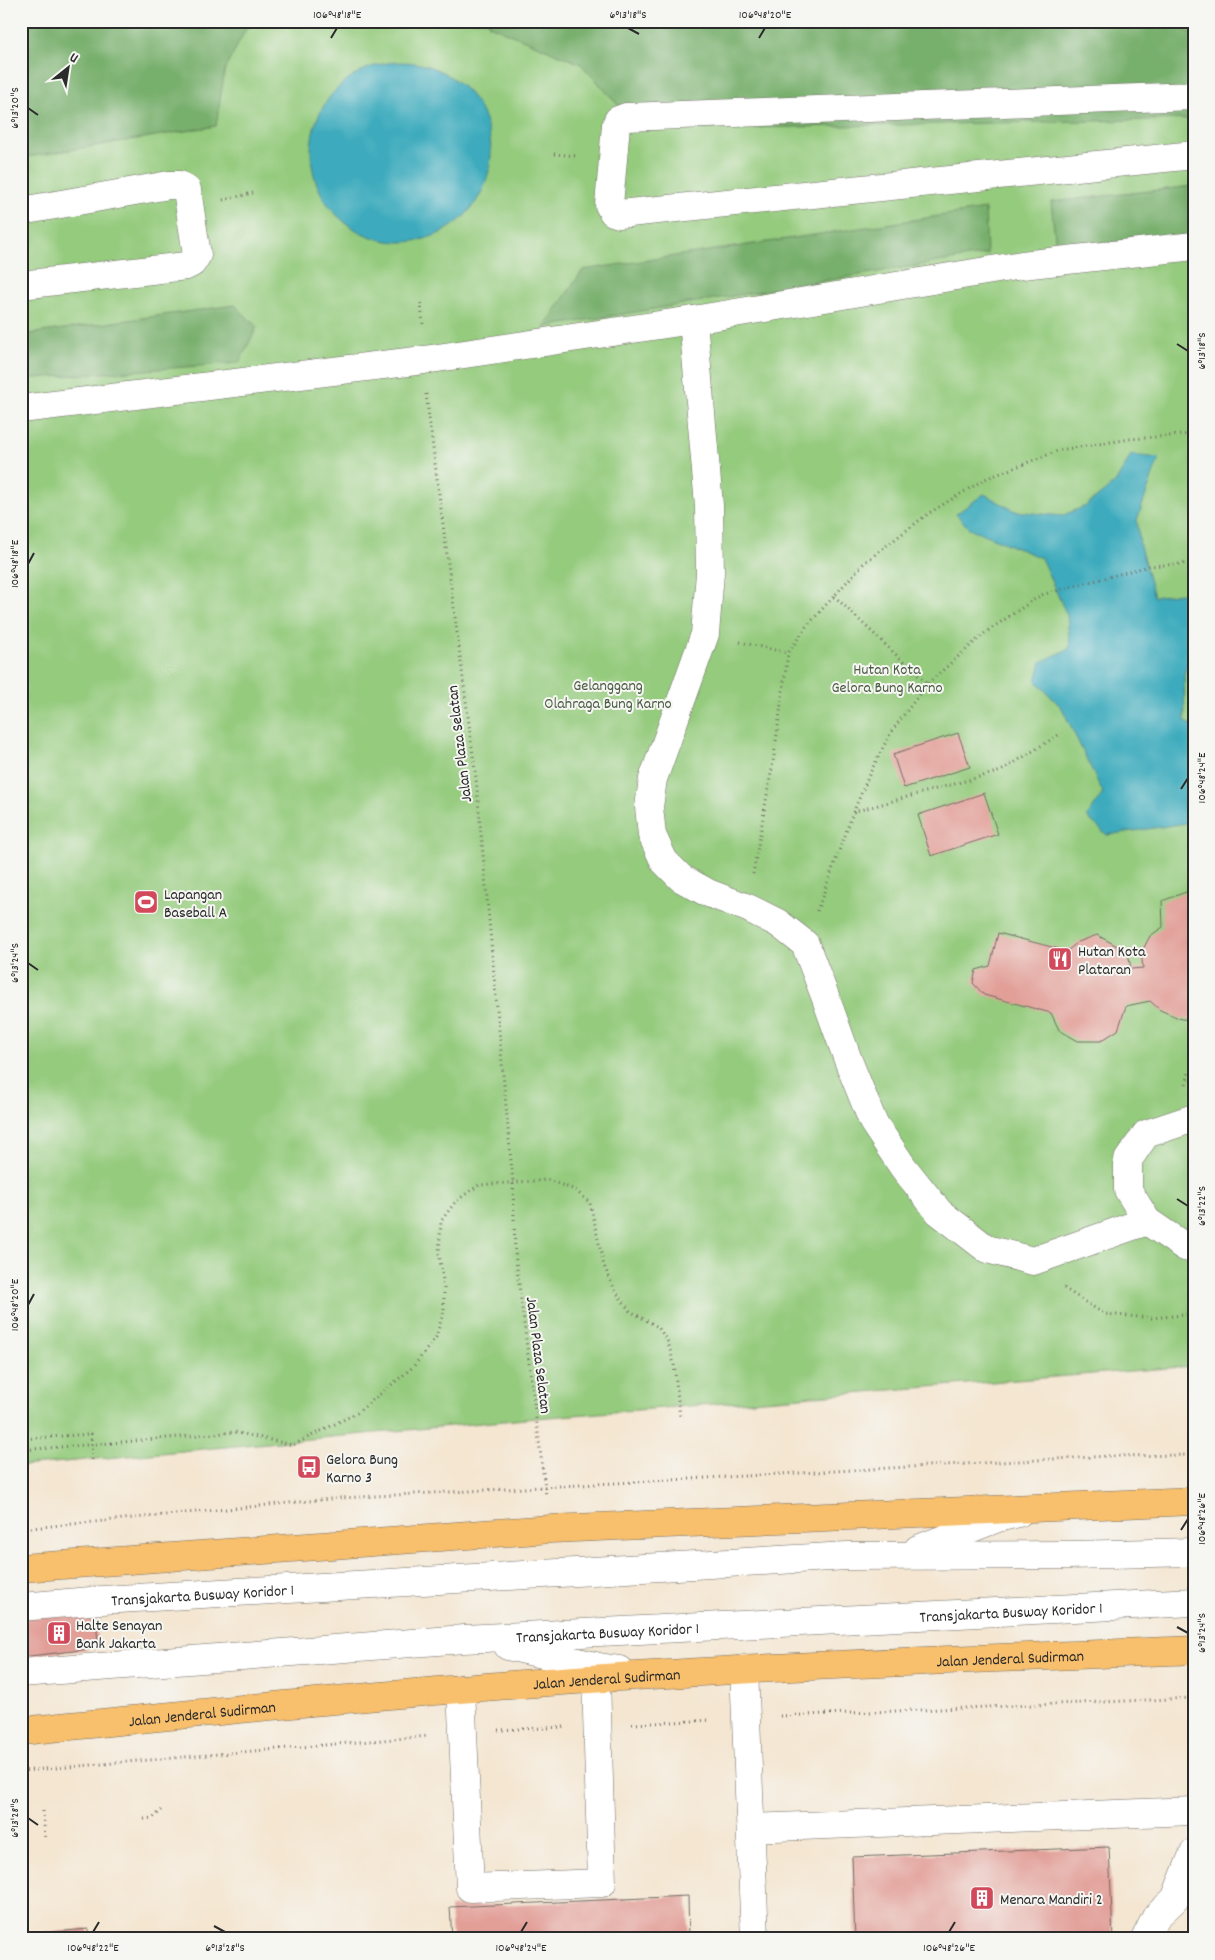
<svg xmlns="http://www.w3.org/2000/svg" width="1215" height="1960" font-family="Dekko,sans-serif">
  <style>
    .green { fill: #94cb7d; stroke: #607b54 }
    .forest { fill: #77af6c; stroke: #516d4c }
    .water { fill: #3eabbd; stroke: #346b74 }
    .building { fill: #e29f98 }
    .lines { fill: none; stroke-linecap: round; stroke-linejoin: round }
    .minor-casing { stroke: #716c65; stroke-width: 29 }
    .major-casing { stroke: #716c65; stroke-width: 29 }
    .path { stroke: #716c65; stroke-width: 3; stroke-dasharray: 1 4; stroke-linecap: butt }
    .minor { stroke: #fff; stroke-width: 28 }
    .major { stroke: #f8bf6c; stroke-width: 28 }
    .path-bridge { stroke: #716c65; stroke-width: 3; stroke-dasharray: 1 4; stroke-linecap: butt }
    .ticks { fill: none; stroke: #2b2b2b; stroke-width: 2 }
    .labels { text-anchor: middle; stroke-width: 4; stroke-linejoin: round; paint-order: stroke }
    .park-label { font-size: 16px; fill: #4a5b44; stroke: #f6f6f2 }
    .street-label { font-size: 16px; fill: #2b2b2b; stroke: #f6f6f2 }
    .poi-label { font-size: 16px; fill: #2b2b2b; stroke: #f6f6f2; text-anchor: start }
    .neatline { fill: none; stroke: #2b2b2b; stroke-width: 2 }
    .ticks-label { font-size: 12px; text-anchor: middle; fill: #2b2b2b }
  </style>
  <rect width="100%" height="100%" fill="#f6f6f2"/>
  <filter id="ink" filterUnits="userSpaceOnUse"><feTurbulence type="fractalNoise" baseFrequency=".02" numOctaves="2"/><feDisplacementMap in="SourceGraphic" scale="10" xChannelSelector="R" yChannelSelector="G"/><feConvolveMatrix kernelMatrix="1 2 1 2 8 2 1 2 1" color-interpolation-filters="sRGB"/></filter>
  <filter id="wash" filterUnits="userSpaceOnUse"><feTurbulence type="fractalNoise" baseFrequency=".0096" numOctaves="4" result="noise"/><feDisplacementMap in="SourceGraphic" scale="20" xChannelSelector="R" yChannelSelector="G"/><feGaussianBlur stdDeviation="1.12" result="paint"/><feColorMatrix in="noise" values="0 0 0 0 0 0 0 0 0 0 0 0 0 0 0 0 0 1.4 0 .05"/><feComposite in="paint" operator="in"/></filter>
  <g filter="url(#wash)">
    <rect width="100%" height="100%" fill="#f4e6d1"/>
    <path class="green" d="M 21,21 L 1194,21 L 1194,1366 L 536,1418 L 21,1466 Z"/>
    <g class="forest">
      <path d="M 21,21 L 250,21 L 225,69 L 216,126 L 21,158 Z"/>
      <path d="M 488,21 L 1168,21 L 1194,35 L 1194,119 L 641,130 L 581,64 L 489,25 Z"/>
      <path d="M 1194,186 L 1194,236 L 1056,247 L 1051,202 Z"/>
      <path d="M 985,209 L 987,254 L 544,327 L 583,270 Z"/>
      <path d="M 235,305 L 257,327 L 239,363 L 21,379 L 21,335 Z"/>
    </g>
    <g class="water">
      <circle cx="401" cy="152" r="90"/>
      <path d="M 1131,455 L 1159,458 L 1137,520 L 1140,546 L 1154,597 L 1181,593 L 1194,603 L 1194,637 L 1184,675 L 1185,721 L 1194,727 L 1194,819 L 1187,823 L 1107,835 L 1087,817 L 1103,793 L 1062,708 L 1036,681 L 1041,662 L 1070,648 L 1067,615 L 1041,558 L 969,528 L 956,514 L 984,494 L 1015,511 L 1061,516 L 1086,506 L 1115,483 Z"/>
    </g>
    <g id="blocks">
      <g class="building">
        <path d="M 958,733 L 970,767 L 904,788 L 893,754 Z"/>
        <path d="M 984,793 L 998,834 L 931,856 L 918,815 Z"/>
        <path d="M 1194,889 L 1194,1020 L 1181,1019 L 1160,1010 L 1150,1001 L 1126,1006 L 1118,1030 L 1101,1041 L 1078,1041 L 1059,1030 L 1051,1013 L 984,995 L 973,983 L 976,970 L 990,966 L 998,933 L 1067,951 L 1078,942 L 1097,935 L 1128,952 L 1131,969 L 1143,968 L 1141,953 L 1150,936 L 1163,927 L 1162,901 Z"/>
        <path d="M 94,1607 L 99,1648 L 21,1657 L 21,1616 Z"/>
        <path d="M 1109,1847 L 1113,1939 L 855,1939 L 852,1857 Z"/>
        <path d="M 688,1896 L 689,1939 L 452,1939 L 450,1907 Z"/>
        <path d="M 88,1929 L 89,1939 L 21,1939 L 21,1935 Z"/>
      </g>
    </g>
  </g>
  <g filter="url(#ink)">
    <use href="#blocks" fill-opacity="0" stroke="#716c65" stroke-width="1"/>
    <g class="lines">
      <defs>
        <g id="minor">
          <path d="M 1194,96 L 626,117 L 618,120 L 616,125 L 609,205 L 613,212 L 619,214 L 1194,155"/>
          <path d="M 21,211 L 169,185 L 180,185 L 187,190 L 197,255 L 192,263 L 186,266 L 21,285"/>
          <path d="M 693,320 L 709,506 L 710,573 L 705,634 L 653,779 L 649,807 L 652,835 L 664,861 L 681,878 L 708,893 L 748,908 L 778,923 L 805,944 L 825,996 L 848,1060 L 873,1122 L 903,1167 L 939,1212 L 987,1249 L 1033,1261 L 1147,1221"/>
          <path d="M 21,409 L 424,360 L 693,320 L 1022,265 L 1194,246"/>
          <path d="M 1194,1118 L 1146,1134 L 1128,1160 L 1128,1190 L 1147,1221 L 1185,1247 L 1194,1249"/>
          <path d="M 918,1549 L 998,1518 L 1019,1513"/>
          <path id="s1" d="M 21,1607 L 102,1600 L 847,1556 L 1069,1555 L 1194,1552"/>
          <path d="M 508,1646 L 599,1667 L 620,1670"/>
          <path d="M 744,1669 L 755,1939"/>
          <path id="s2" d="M 21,1673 L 464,1639 L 1194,1602"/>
          <path d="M 461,1689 L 470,1888 L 602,1883 L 596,1678"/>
          <path d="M 751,1828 L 1194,1811"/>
          <path d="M 1145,1939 L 1156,1917 L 1175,1899 L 1194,1852"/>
        </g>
        <g id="major">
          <path d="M 21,1568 L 551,1529 L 1194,1501"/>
          <path id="s3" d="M 21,1731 C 231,1710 440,1688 651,1675 C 832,1663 1013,1658 1194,1650"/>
        </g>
      </defs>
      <use href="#minor" class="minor-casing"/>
      <use href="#major" class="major-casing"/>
      <g class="path">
        <path d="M 554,154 L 578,156"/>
        <path d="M 223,200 L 253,193"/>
        <path d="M 421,303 L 423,325"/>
        <path d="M 426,394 L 476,778 L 513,1183 L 515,1253 L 546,1496"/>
        <path d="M 834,596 L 927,684"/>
        <path d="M 740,642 L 788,653"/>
        <path d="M 853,812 L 1001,771 L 1060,734"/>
        <path d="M 753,874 L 774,756 L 788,653 L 806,627 L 864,563 L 929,513 L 985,479 L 1060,450 L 1130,439 L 1194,434"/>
        <path d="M 817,911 L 853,813 L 869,775 L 891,732 L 927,684 L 986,632 L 1041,595 L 1149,566 L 1194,563"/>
        <path d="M 1186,1084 L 1189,1073 L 1194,1071"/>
        <path d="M 1064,1288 L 1104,1314 L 1152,1318 L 1194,1314"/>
        <path d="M 21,1439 L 91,1434 L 92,1461"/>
        <path d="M 111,1443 L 235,1432 L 293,1445 L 357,1413 L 413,1367 L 436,1337 L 444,1310 L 444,1287 L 439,1254 L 441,1221 L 456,1201 L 479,1185 L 548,1180 L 575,1190 L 590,1203 L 604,1266 L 616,1292 L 630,1311 L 658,1327 L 668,1342 L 674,1364 L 680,1417"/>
        <path d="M 21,1529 L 340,1498 L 1110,1456 L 1194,1455"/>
        <path d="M 780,1716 L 1194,1698"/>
        <path d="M 632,1724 L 711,1720"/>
        <path d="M 498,1730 L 564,1727"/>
        <path d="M 21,1771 L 429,1736"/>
        <path d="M 43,1811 L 45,1838"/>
        <path d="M 144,1819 L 153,1818 L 162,1810"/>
      </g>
      <use href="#minor" class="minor"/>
      <use href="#major" class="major"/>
      <path class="path-bridge" d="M 21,1450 L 111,1443"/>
    </g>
  </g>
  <path class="ticks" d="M 628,28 L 639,34M 331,38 L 337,28M 759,38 L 765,28M 28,108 L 38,115M 1177,344 L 1188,351M 28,564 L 34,553M 1181,789 L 1188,778M 28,963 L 38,970M 1177,1199 L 1188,1206M 28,1305 L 34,1294M 1181,1530 L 1188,1519M 1177,1627 L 1188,1633M 28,1818 L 38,1825M 214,1926 L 225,1932M 93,1932 L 99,1922M 521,1932 L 527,1922M 949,1932 L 955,1922"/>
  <defs>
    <symbol id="stadium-square" viewBox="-11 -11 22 22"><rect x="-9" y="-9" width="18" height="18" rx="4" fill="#d1495b" stroke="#f6f6f2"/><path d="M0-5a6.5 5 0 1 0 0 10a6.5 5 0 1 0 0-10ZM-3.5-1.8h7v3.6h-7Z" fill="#fff"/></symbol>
    <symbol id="restaurant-square" viewBox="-11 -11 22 22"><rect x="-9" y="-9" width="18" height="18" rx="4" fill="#d1495b" stroke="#f6f6f2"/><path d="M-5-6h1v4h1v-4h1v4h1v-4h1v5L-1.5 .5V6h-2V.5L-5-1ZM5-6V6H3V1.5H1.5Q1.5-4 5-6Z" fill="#fff"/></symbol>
    <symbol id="bus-square" viewBox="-11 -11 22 22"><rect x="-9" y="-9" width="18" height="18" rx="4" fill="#d1495b" stroke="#f6f6f2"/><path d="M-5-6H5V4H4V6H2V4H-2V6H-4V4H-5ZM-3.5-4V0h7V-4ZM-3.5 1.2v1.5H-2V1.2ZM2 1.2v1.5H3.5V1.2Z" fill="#fff"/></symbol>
    <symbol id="building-square" viewBox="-11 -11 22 22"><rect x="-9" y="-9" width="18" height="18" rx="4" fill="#d1495b" stroke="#f6f6f2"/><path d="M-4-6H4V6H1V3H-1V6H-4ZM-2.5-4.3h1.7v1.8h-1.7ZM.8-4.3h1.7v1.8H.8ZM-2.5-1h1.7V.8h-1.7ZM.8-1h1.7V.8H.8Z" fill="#fff"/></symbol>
  </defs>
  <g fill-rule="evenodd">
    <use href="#stadium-square" x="132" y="888" width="28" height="28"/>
    <use href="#restaurant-square" x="1046" y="945" width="28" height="28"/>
    <use href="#bus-square" x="295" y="1453" width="28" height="28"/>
    <use href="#building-square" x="45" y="1619" width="28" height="28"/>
    <use href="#building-square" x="968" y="1884" width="28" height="28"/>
  </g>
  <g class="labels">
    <g class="park-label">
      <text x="887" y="674">Hutan Kota<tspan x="887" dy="18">Gelora Bung Karno</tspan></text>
      <text x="608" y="690">Gelanggang<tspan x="608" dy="18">Olahraga Bung Karno</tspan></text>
    </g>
    <g class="street-label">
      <text transform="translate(458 744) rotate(-97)" y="6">Jalan Plaza Selatan</text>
      <text transform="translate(540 1355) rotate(83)" y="6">Jalan Plaza Selatan</text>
      <text dy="6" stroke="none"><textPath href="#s1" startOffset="182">Transjakarta Busway Koridor 1</textPath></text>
      <text dy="6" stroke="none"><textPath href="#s2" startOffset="992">Transjakarta Busway Koridor 1</textPath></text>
      <text dy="6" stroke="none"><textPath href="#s2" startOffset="588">Transjakarta Busway Koridor 1</textPath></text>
      <text dy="6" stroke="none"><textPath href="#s3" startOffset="992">Jalan Jenderal Sudirman</textPath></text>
      <text dy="6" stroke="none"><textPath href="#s3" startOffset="588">Jalan Jenderal Sudirman</textPath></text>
      <text dy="6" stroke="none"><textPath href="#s3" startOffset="182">Jalan Jenderal Sudirman</textPath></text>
    </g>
    <g class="poi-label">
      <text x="164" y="899">Lapangan<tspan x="164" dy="18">Baseball A</tspan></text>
      <text x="1078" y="956">Hutan Kota<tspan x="1078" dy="18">Plataran</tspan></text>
      <text x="326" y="1464">Gelora Bung<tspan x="326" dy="18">Karno 3</tspan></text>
      <text x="76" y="1630">Halte Senayan<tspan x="76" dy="18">Bank Jakarta</tspan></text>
      <text x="1000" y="1904">Menara Mandiri 2</text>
    </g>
  </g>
  <rect width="1215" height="1960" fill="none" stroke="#f6f6f2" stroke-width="55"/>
  <g transform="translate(68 68) rotate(30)" stroke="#f6f6f2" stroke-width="4" paint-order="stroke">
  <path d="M0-4L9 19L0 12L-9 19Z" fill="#2b2b2b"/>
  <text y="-8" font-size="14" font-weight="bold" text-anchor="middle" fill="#2b2b2b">U</text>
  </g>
  <rect x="28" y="28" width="1160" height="1904" class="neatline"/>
  <g class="ticks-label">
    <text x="337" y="18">106°48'18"E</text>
    <text x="628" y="18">6°13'18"S</text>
    <text x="765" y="18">106°48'20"E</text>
    <text transform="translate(14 108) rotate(-90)" y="4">6°13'20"S</text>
    <text transform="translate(1201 351) rotate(-90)" y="4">6°13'18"S</text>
    <text transform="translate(14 564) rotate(-90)" y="4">106°48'18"E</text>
    <text transform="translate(1201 778) rotate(-90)" y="4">106°48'24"E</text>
    <text transform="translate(14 963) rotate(-90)" y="4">6°13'24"S</text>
    <text transform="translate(1201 1206) rotate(-90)" y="4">6°13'22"S</text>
    <text transform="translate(14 1305) rotate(-90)" y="4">106°48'20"E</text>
    <text transform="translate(1201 1519) rotate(-90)" y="4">106°48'26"E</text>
    <text transform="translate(1201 1633) rotate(-90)" y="4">6°13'24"S</text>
    <text transform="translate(14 1818) rotate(-90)" y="4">6°13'28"S</text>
    <text x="93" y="1951">106°48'22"E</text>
    <text x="225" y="1951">6°13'28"S</text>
    <text x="521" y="1951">106°48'24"E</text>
    <text x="949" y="1951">106°48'26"E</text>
  </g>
</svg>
